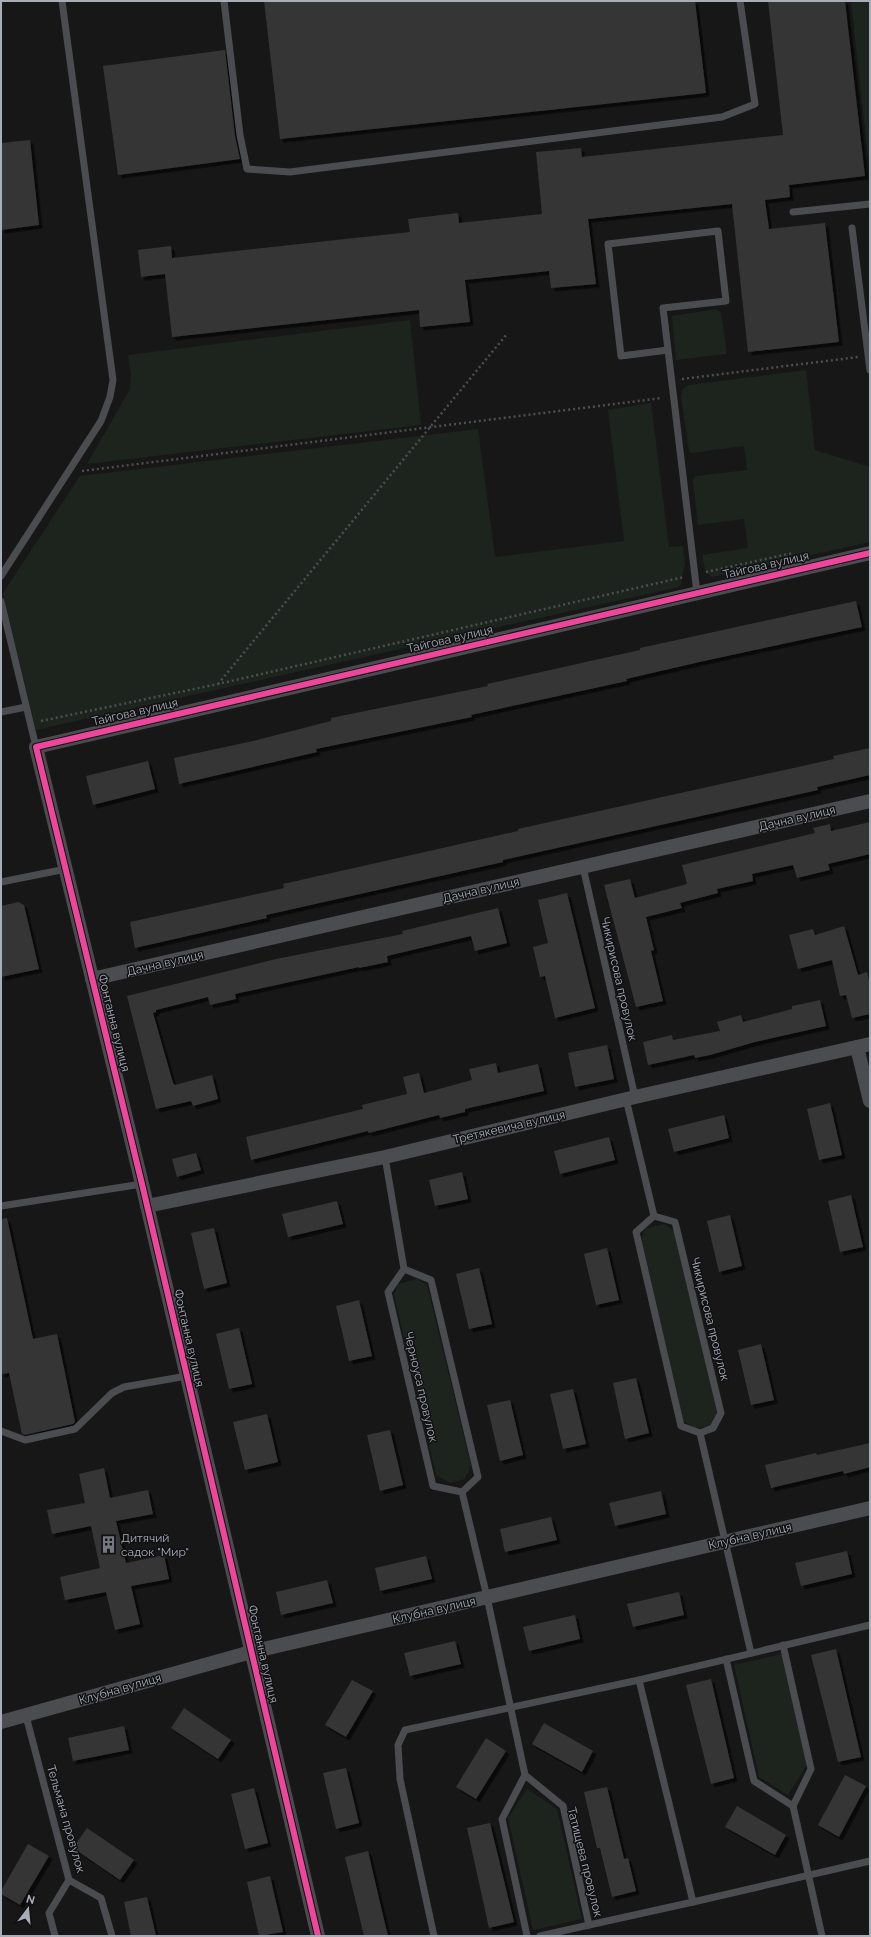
<svg xmlns="http://www.w3.org/2000/svg" width="871" height="1937" font-family="Raleway,sans-serif">
  <style>
    .green { fill: #1d241e }
    .building { fill: #353536; filter: url(#shadow) }
    .lines { fill: none; stroke-linecap: round; stroke-linejoin: round }
    .path { stroke: #4d4e52; stroke-width: 2.5; stroke-dasharray: 2 3; stroke-linecap: butt }
    .lane { stroke: #4b4c50; stroke-width: 7 }
    .street { stroke: #4b4c50; stroke-width: 14 }
    .cycleway-casing { stroke: #111113; stroke-width: 8 }
    .cycleway { stroke: #ed469a; stroke-width: 6 }
    .labels { text-anchor: middle; stroke-width: 3; stroke-linejoin: round; paint-order: stroke }
    .street-label { font-size: 12px; fill: #a8adb8; stroke: #111113 }
    .poi-label { font-size: 12px; fill: #a8adb8; stroke: #111113; text-anchor: start }
  </style>
  <defs>
    <filter id="shadow"><feDropShadow dx="3.5" dy="3.5" stdDeviation="0" flood-color="#0009"/></filter>
  </defs>
  <rect width="100%" height="100%" fill="#171717"/>
  <g class="green">
    <path d="M 851,1 L 870,1 L 870,175 Z"/>
    <path d="M 716,309 L 721,313 L 727,354 L 676,360 L 672,316 Z"/>
    <path d="M 410,320 L 421,425 L 87,464 L 130,389 L 131,376 L 128,355 Z"/>
    <path d="M 806,370 L 815,450 L 870,467 L 870,542 L 713,577 C 704,574 704,563 702,555 L 748,548 L 744,519 L 698,525 L 693,480 L 696,476 L 747,470 L 744,446 L 692,453 L 689,451 L 681,397 L 683,389 L 689,385 Z"/>
    <path d="M 651,403 L 669,547 L 683,546 L 685,565 L 681,578 L 682,582 L 679,587 L 36,730 L 3,593 L 80,476 L 478,429 L 495,557 L 624,541 L 608,410 Z"/>
    <path d="M 664,1224 L 674,1231 L 718,1412 L 712,1425 L 697,1429 L 683,1421 L 641,1241 L 645,1229 Z"/>
    <path d="M 417,1279 L 427,1285 L 471,1466 L 465,1479 L 450,1483 L 436,1475 L 394,1295 L 398,1284 Z"/>
    <path d="M 782,1654 L 807,1765 L 788,1795 L 759,1777 L 734,1665 Z"/>
    <path d="M 527,1789 L 557,1809 L 582,1919 L 533,1930 L 508,1818 Z"/>
  </g>
  <g class="building">
    <path d="M 264,1 L 695,1 L 706,93 L 280,139 Z"/>
    <path d="M 768,1 L 845,1 L 865,176 L 789,185 L 790,197 L 765,200 L 769,229 L 825,223 L 839,342 L 748,352 L 732,204 L 588,219 L 596,284 L 551,288 L 549,271 L 465,280 L 470,322 L 420,327 L 419,310 L 172,337 L 165,274 L 141,277 L 138,250 L 171,246 L 172,258 L 410,232 L 408,219 L 458,213 L 459,223 L 542,214 L 536,152 L 581,148 L 582,157 L 783,135 Z"/>
    <path d="M 225,50 L 235,136 L 240,159 L 118,175 L 103,66 Z"/>
    <path d="M 30,140 L 39,225 L 1,230 L 1,143 Z"/>
    <path d="M 856,601 L 862,627 L 704,661 L 626,679 L 627,681 L 471,715 L 472,717 L 316,749 L 317,752 L 179,784 L 174,758 L 253,741 L 331,721 L 331,718 L 488,686 L 487,684 L 640,650 L 640,648 Z"/>
    <path d="M 870,748 L 870,775 L 817,787 L 818,790 L 503,860 L 503,862 L 266,915 L 267,918 L 135,948 L 130,922 L 284,888 L 283,884 L 518,831 L 518,829 L 834,759 L 833,756 Z"/>
    <path d="M 148,761 L 155,789 L 93,805 L 86,776 Z"/>
    <path d="M 870,822 L 870,854 L 828,864 L 830,870 L 797,878 L 793,865 L 752,874 L 753,881 L 717,889 L 718,893 L 680,903 L 682,908 L 646,917 L 654,950 L 651,951 L 663,1001 L 636,1007 L 604,885 L 630,879 L 635,898 L 687,884 L 682,865 L 815,833 L 813,828 L 830,824 L 831,831 Z"/>
    <path d="M 567,893 L 595,1008 L 555,1018 L 545,976 L 540,977 L 533,947 L 548,943 L 538,900 Z"/>
    <path d="M 18,902 L 24,905 L 39,969 L 1,977 L 1,906 Z"/>
    <path d="M 498,908 L 507,943 L 475,951 L 471,936 L 387,956 L 388,962 L 359,968 L 359,967 L 235,994 L 236,999 L 210,1005 L 208,997 L 156,1010 L 156,1012 L 153,1013 L 173,1083 L 175,1085 L 212,1075 L 218,1099 L 193,1106 L 191,1101 L 156,1109 L 127,996 L 276,959 L 403,934 L 402,931 Z"/>
    <path d="M 844,926 L 858,975 L 867,972 L 870,984 L 870,1014 L 852,1018 L 846,995 L 840,996 L 832,960 L 798,969 L 789,935 L 813,929 L 815,935 Z"/>
    <path d="M 820,1000 L 826,1026 L 755,1042 L 710,1055 L 695,1058 L 694,1055 L 648,1065 L 643,1042 L 672,1035 L 673,1040 L 720,1031 L 717,1022 L 741,1015 L 743,1022 L 792,1009 L 792,1006 Z"/>
    <path d="M 607,1045 L 614,1079 L 575,1087 L 568,1053 Z"/>
    <path d="M 496,1063 L 498,1073 L 538,1064 L 544,1091 L 465,1109 L 465,1112 L 440,1118 L 439,1115 L 369,1133 L 368,1131 L 251,1160 L 246,1137 L 363,1109 L 362,1105 L 407,1094 L 403,1077 L 419,1073 L 424,1093 L 472,1080 L 469,1069 Z"/>
    <path d="M 830,1103 L 842,1155 L 819,1160 L 807,1109 Z"/>
    <path d="M 724,1115 L 729,1138 L 674,1152 L 668,1129 Z"/>
    <path d="M 609,1137 L 615,1160 L 560,1174 L 554,1151 Z"/>
    <path d="M 196,1153 L 201,1170 L 177,1177 L 172,1159 Z"/>
    <path d="M 462,1172 L 468,1199 L 435,1206 L 429,1180 Z"/>
    <path d="M 851,1195 L 863,1247 L 840,1252 L 828,1201 Z"/>
    <path d="M 337,1201 L 343,1224 L 288,1237 L 282,1214 Z"/>
    <path d="M 730,1215 L 742,1266 L 719,1272 L 707,1221 Z"/>
    <path d="M 7,1218 L 33,1339 L 57,1334 L 75,1422 L 73,1424 L 25,1435 L 22,1434 L 9,1373 L 1,1374 L 1,1219 Z"/>
    <path d="M 214,1228 L 227,1283 L 204,1289 L 191,1233 Z"/>
    <path d="M 607,1248 L 619,1300 L 596,1305 L 584,1254 Z"/>
    <path d="M 479,1268 L 492,1324 L 469,1329 L 456,1274 Z"/>
    <path d="M 359,1300 L 372,1356 L 349,1361 L 336,1306 Z"/>
    <path d="M 239,1328 L 252,1384 L 229,1389 L 216,1334 Z"/>
    <path d="M 761,1344 L 774,1400 L 751,1405 L 738,1350 Z"/>
    <path d="M 636,1378 L 649,1433 L 625,1439 L 613,1383 Z"/>
    <path d="M 573,1389 L 586,1444 L 563,1449 L 550,1394 Z"/>
    <path d="M 510,1400 L 523,1455 L 500,1461 L 487,1405 Z"/>
    <path d="M 267,1414 L 278,1462 L 245,1470 L 233,1422 Z"/>
    <path d="M 390,1430 L 403,1485 L 380,1491 L 367,1435 Z"/>
    <path d="M 870,1443 L 870,1467 L 844,1474 L 843,1471 L 771,1488 L 765,1465 L 816,1453 L 817,1455 Z"/>
    <path d="M 104,1468 L 110,1498 L 148,1490 L 153,1514 L 116,1521 L 126,1563 L 164,1555 L 169,1579 L 131,1586 L 140,1624 L 115,1630 L 106,1592 L 65,1600 L 60,1577 L 100,1568 L 91,1526 L 52,1534 L 47,1510 L 85,1503 L 79,1474 Z"/>
    <path d="M 661,1491 L 666,1514 L 615,1526 L 609,1503 Z"/>
    <path d="M 551,1517 L 557,1540 L 505,1552 L 500,1529 Z"/>
    <path d="M 847,1551 L 852,1574 L 801,1586 L 795,1563 Z"/>
    <path d="M 426,1556 L 432,1579 L 380,1591 L 375,1568 Z"/>
    <path d="M 327,1580 L 333,1603 L 281,1615 L 276,1592 Z"/>
    <path d="M 679,1592 L 684,1615 L 633,1627 L 627,1604 Z"/>
    <path d="M 575,1615 L 580,1639 L 529,1651 L 523,1627 Z"/>
    <path d="M 455,1641 L 461,1664 L 410,1676 L 404,1653 Z"/>
    <path d="M 836,1649 L 861,1757 L 838,1762 L 811,1655 Z"/>
    <path d="M 711,1679 L 734,1778 L 711,1784 L 686,1685 Z"/>
    <path d="M 352,1680 L 373,1691 L 346,1737 L 325,1725 Z"/>
    <path d="M 184,1708 L 231,1740 L 218,1759 L 171,1728 Z"/>
    <path d="M 544,1723 L 593,1751 L 582,1772 L 532,1744 Z"/>
    <path d="M 124,1726 L 129,1750 L 73,1761 L 68,1738 Z"/>
    <path d="M 486,1738 L 506,1751 L 476,1799 L 456,1787 Z"/>
    <path d="M 346,1768 L 359,1823 L 336,1829 L 323,1773 Z"/>
    <path d="M 845,1775 L 866,1786 L 839,1837 L 818,1825 Z"/>
    <path d="M 607,1787 L 624,1859 L 628,1858 L 636,1891 L 612,1897 L 600,1848 L 597,1848 L 584,1792 Z"/>
    <path d="M 254,1788 L 268,1843 L 245,1849 L 231,1794 Z"/>
    <path d="M 737,1806 L 786,1835 L 775,1855 L 725,1827 Z"/>
    <path d="M 490,1823 L 514,1922 L 489,1928 L 467,1828 Z"/>
    <path d="M 87,1828 L 134,1860 L 120,1880 L 73,1848 Z"/>
    <path d="M 28,1844 L 49,1856 L 20,1905 L 1,1894 L 1,1891 Z"/>
    <path d="M 368,1851 L 381,1907 L 388,1936 L 364,1936 L 345,1857 Z"/>
    <path d="M 270,1876 L 283,1932 L 259,1936 L 247,1882 Z"/>
    <path d="M 147,1897 L 156,1936 L 131,1936 L 124,1902 Z"/>
  </g>
  <g class="lines">
    <g class="path">
      <path d="M 682,379 L 858,357"/>
      <path d="M 82,471 L 662,398"/>
      <path d="M 706,572 L 793,553"/>
      <path d="M 218,684 L 507,334"/>
      <path d="M 41,721 L 218,684 L 684,577"/>
    </g>
    <g class="lane">
      <path d="M 224,1 L 240,135 L 247,169 L 290,172 L 722,117 L 755,104 L 740,1"/>
      <path d="M 793,212 L 870,204"/>
      <path d="M 852,228 L 870,370"/>
      <path d="M 668,350 L 663,308 L 726,301 L 718,231 L 608,244 L 621,356 L 668,350 L 697,593"/>
      <path d="M 1,576 L 101,421 L 110,397 L 113,380 L 62,1"/>
      <path d="M 1,601 L 36,747"/>
      <path d="M 1,712 L 26,707"/>
      <path d="M 583,867 L 635,1097"/>
      <path d="M 1,882 L 66,869"/>
      <path d="M 626,1099 L 654,1216 L 675,1222 L 721,1413 L 713,1428 L 700,1433 L 751,1653"/>
      <path d="M 385,1157 L 404,1269 L 431,1280 L 478,1477 L 462,1492 L 487,1597 L 525,1775 L 563,1806 L 589,1925 L 693,1902"/>
      <path d="M 1,1206 L 142,1184"/>
      <path d="M 654,1216 L 636,1232 L 681,1426 L 700,1433"/>
      <path d="M 404,1269 L 388,1292 L 433,1486 L 462,1492"/>
      <path d="M 1,1431 L 25,1440 L 75,1429 L 112,1393 L 124,1387 L 187,1376"/>
      <path d="M 783,1645 L 811,1769 L 793,1806 L 822,1936"/>
      <path d="M 726,1659 L 754,1781 L 793,1806"/>
      <path d="M 639,1680 L 693,1902 L 870,1861"/>
      <path d="M 26,1716 L 69,1880 L 101,1898 L 112,1936"/>
      <path d="M 525,1775 L 502,1819 L 527,1936"/>
      <path d="M 55,1936 L 49,1913 L 69,1880"/>
      <path d="M 434,1936 L 400,1779 L 398,1745 L 405,1730 L 639,1680 L 870,1625"/>
      <path d="M 540,1936 L 589,1925"/>
    </g>
    <g class="street">
      <path d="M 92,979 L 870,801"/>
      <path d="M 857,1047 L 870,1101"/>
      <path d="M 147,1206 L 385,1157 L 635,1097 L 870,1044"/>
      <path d="M 1,1722 L 251,1652 L 870,1508"/>
      <path d="M 318,1936 L 142,1184 L 36,747 L 870,553"/>
    </g>
    <defs>
      <path id="cycleway" d="M 318,1936 L 142,1184 L 36,747 L 870,553"/>
    </defs>
    <use href="#cycleway" class="cycleway-casing"/>
    <use href="#cycleway" class="cycleway"/>
  </g>
  <defs>
    <symbol id="building-bare" viewBox="-9 -9 18 18"><path d="M-4-6H4V6H1V3H-1V6H-4ZM-2.5-4.3h1.7v1.8h-1.7ZM.8-4.3h1.7v1.8H.8ZM-2.5-1h1.7V.8h-1.7ZM.8-1h1.7V.8H.8Z" fill="#757880" stroke="#111113" stroke-width="2.5" paint-order="stroke"/></symbol>
  </defs>
  <g fill-rule="evenodd">
    <use href="#building-bare" x="96" y="1532" width="25" height="25"/>
  </g>
  <g class="labels">
    <g class="street-label">
      <text transform="translate(766 565) rotate(-13)" y="4">Тайгова вулиця</text>
      <text transform="translate(450 639) rotate(-13)" y="4">Тайгова вулиця</text>
      <text transform="translate(135 712) rotate(-13)" y="4">Тайгова вулиця</text>
      <text transform="translate(797 818) rotate(-13)" y="4">Дачна вулиця</text>
      <text transform="translate(481 890) rotate(-13)" y="4">Дачна вулиця</text>
      <text transform="translate(165 963) rotate(-13)" y="4">Дачна вулиця</text>
      <text transform="translate(619 979) rotate(77)" y="4">Чикирисова провулок</text>
      <text transform="translate(114 1023) rotate(76)" y="4">Фонтанна вулиця</text>
      <text transform="translate(509 1127) rotate(-13)" y="4">Третякевича вулиця</text>
      <text transform="translate(710 1319) rotate(76)" y="4">Чикирисова провулок</text>
      <text transform="translate(189 1338) rotate(77)" y="4">Фонтанна вулиця</text>
      <text transform="translate(421 1387) rotate(77)" y="4">Черноуса провулок</text>
      <text transform="translate(750 1536) rotate(-13)" y="4">Клубна вулиця</text>
      <text transform="translate(434 1610) rotate(-13)" y="4">Клубна вулиця</text>
      <text transform="translate(263 1654) rotate(77)" y="4">Фонтанна вулиця</text>
      <text transform="translate(120 1689) rotate(-16)" y="4">Клубна вулиця</text>
      <text transform="translate(66 1819) rotate(74)" y="4">Тельмана провулок</text>
      <text transform="translate(585 1862) rotate(76)" y="4">Татищева провулок</text>
    </g>
    <g class="poi-label">
      <text x="121" y="1542">Дитячий<tspan x="121" dy="14">садок "Мир"</tspan></text>
    </g>
  </g>
  <rect width="871" height="1937" fill="none" stroke="#a8adb8" stroke-width="4"/>
  <g transform="translate(28 1909) rotate(16)" stroke="#111113" stroke-width="3" paint-order="stroke">
  <path d="M0-3L7 15L0 10L-7 15Z" fill="#a8adb8"/>
  <text y="-6" font-size="11" font-weight="bold" text-anchor="middle" fill="#a8adb8">N</text>
  </g>
</svg>
